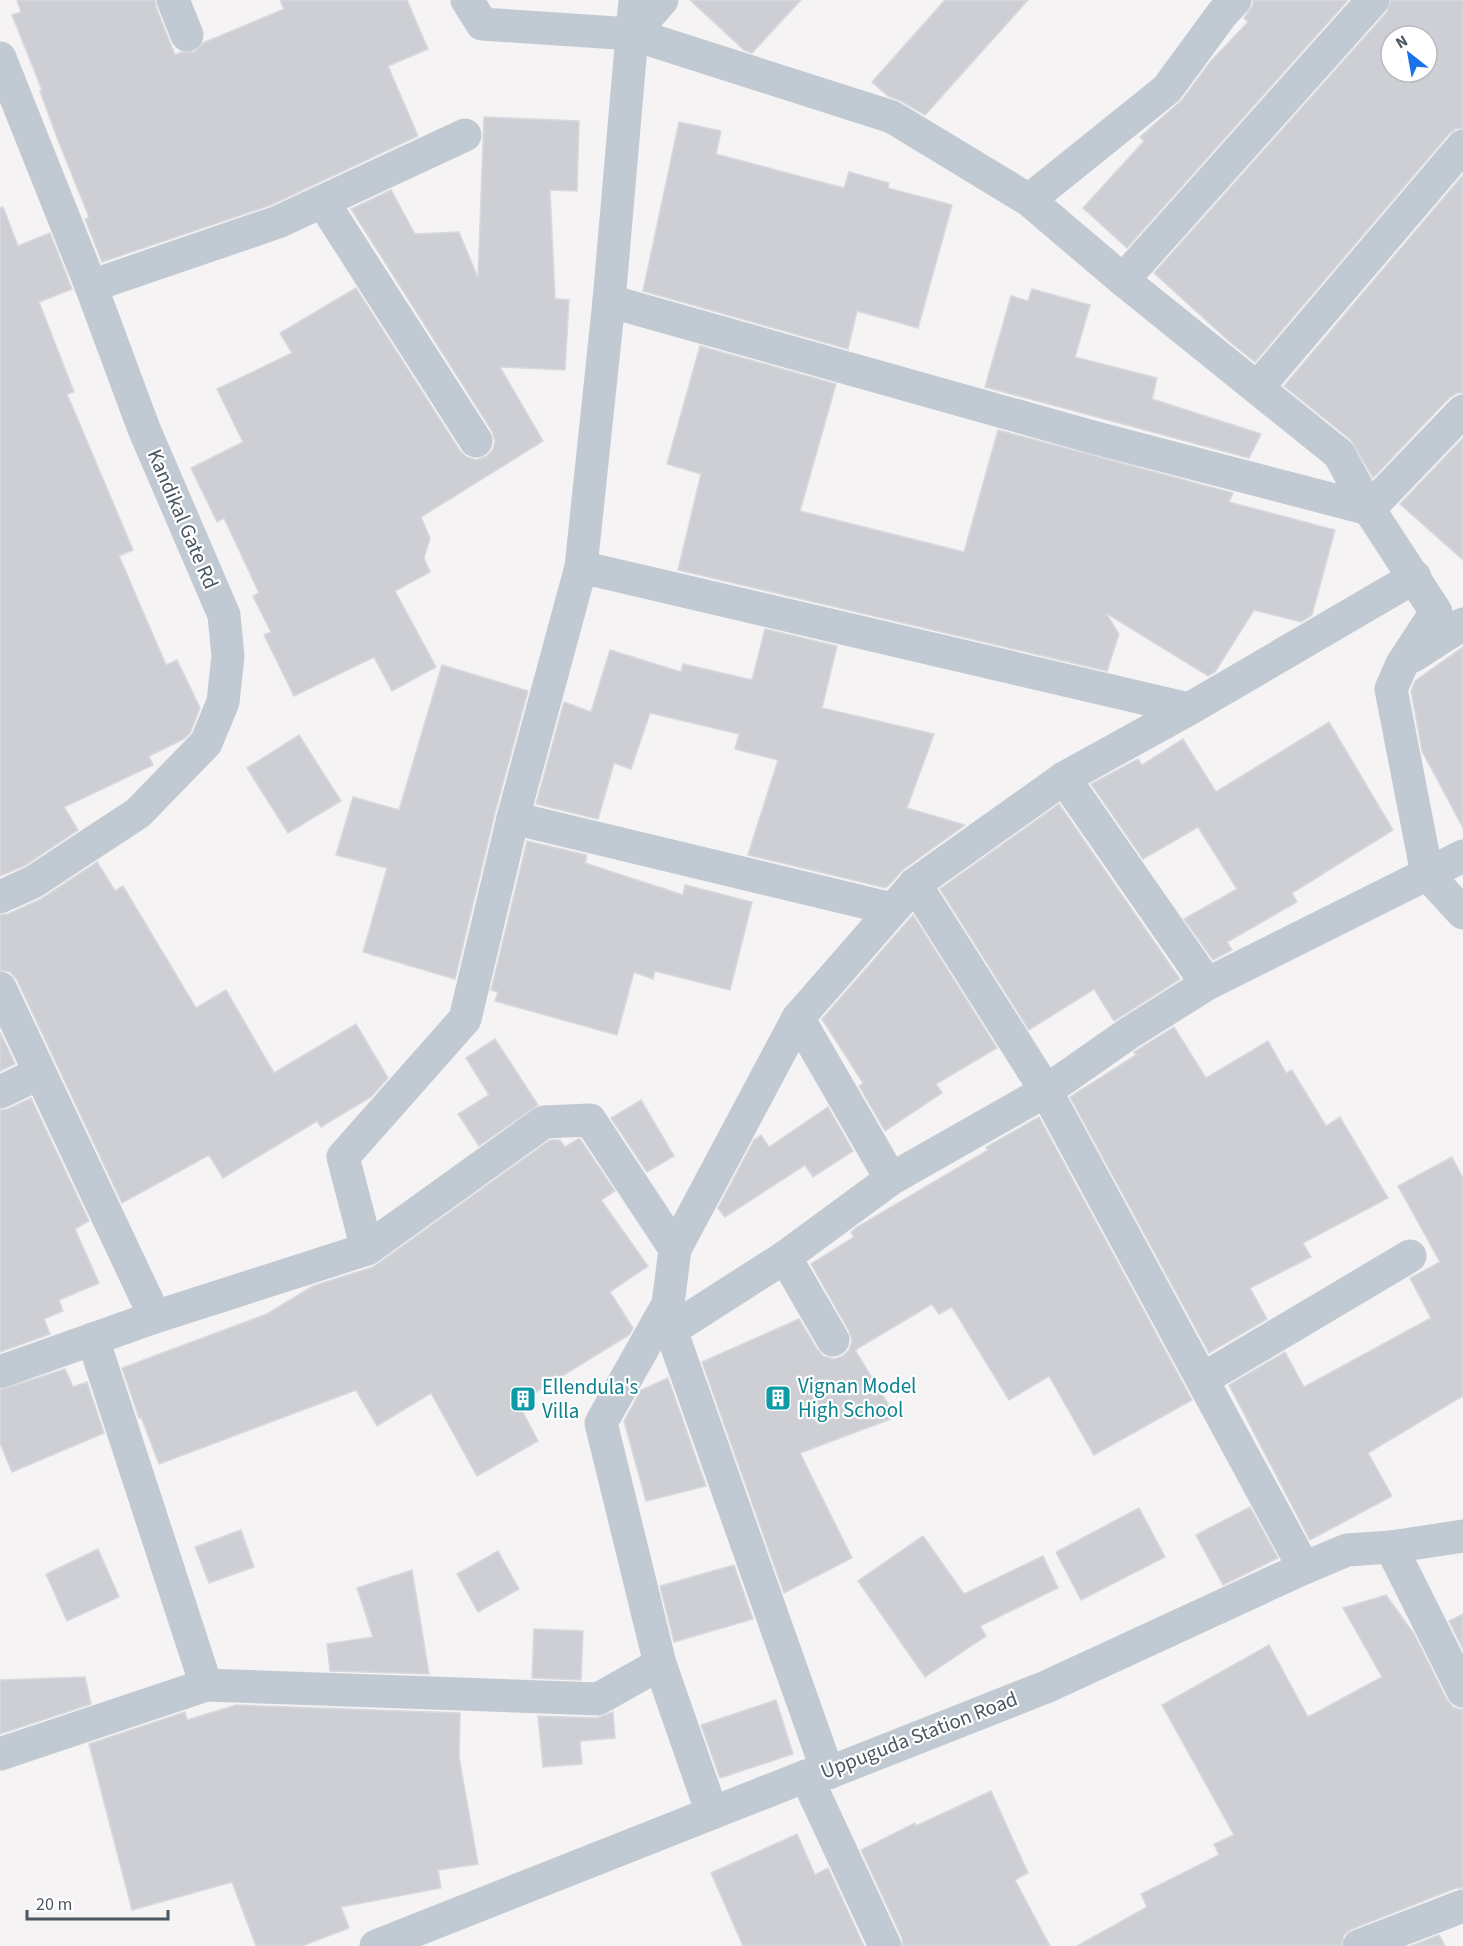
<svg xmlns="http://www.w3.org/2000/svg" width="1463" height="1946" font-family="'Source Sans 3',sans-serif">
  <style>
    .building { fill: #cdcfd5; stroke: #d7d9de; stroke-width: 1.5; fill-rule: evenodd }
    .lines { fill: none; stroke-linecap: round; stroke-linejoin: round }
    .minor { stroke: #c1cad2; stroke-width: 33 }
    .tertiary { stroke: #c1cad2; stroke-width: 33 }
    .labels { text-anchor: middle; stroke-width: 4.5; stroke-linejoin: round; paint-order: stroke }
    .street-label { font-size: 21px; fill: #4a5661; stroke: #fff }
    .culture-label { font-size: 21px; fill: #0d838f; stroke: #fff; text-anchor: start }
  </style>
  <rect width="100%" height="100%" fill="#f5f3f3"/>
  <g class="building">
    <path d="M 17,0 L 155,0 L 156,7 L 175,55 L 181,52 L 194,52 L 203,43 L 284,9 L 280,0 L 407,0 L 428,49 L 388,66 L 418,136 L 271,205 L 102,262 L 85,219 L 89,217 L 58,140 L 40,91 L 42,90 L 12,15 L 21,12 Z"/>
    <path d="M 690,0 L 801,0 L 752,53 L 744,50 Z"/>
    <path d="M 945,0 L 1028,0 L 925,115 L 901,101 L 888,96 L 872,82 Z"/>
    <path d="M 1253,0 L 1348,0 L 1127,248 L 1083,208 L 1144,141 L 1140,137 L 1182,100 L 1210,62 L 1248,22 L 1244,18 L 1253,5 Z"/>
    <path d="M 1391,0 L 1463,0 L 1463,128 L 1456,129 L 1449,134 L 1255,362 L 1230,342 L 1154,273 L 1387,12 ZM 1391,36 L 1427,36 L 1427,72 L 1391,72 Z"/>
    <path d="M 484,117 L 579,121 L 577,191 L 550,190 L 555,299 L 569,300 L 565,370 L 500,367 L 543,441 L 421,517 L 430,538 L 424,558 L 430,572 L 395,591 L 436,667 L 392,691 L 374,657 L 294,696 L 264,635 L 271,632 L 253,596 L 259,593 L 224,518 L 217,522 L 191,468 L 243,442 L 217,389 L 292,353 L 280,333 L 356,288 L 460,451 L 467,457 L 476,460 L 487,456 L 493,449 L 495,441 L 492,431 L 351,209 L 391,190 L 415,234 L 459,232 L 478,278 Z"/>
    <path d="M 679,122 L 721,131 L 716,154 L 844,188 L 849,172 L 889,183 L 888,188 L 952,205 L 918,328 L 857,311 L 848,349 L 643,291 Z"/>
    <path d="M 1463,175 L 1463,393 L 1457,393 L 1449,398 L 1373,478 L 1351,440 L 1284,386 Z"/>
    <path d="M 3,207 L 18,246 L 50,233 L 72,289 L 39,302 L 74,392 L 67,394 L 133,550 L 119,556 L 166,665 L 177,660 L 200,708 L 190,733 L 184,739 L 149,756 L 153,765 L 64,807 L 78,830 L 24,866 L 0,876 L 0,208 Z"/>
    <path d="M 1032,289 L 1090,305 L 1075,357 L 1157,378 L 1152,399 L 1261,434 L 1249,458 L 985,387 L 1011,296 L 1028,301 Z"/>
    <path d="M 700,346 L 836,384 L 800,511 L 964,552 L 998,430 L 1233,493 L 1229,502 L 1335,530 L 1312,615 L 1301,622 L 1254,610 L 1215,672 L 1208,676 L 1106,613 L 1119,634 L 1107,671 L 678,570 L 701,474 L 667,464 Z"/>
    <path d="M 1463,438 L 1463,560 L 1400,504 Z"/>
    <path d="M 765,629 L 837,646 L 822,708 L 934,734 L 907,808 L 965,825 L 904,869 L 886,888 L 748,855 L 778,760 L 735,749 L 739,734 L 650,713 L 631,769 L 614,763 L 598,819 L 536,804 L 564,702 L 591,712 L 610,650 L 681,672 L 683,664 L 752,680 Z"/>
    <path d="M 1463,647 L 1463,828 L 1422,751 L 1411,691 L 1415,681 Z"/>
    <path d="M 442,665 L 528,691 L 495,813 L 455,979 L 363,952 L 387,868 L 336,855 L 353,797 L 399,810 Z"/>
    <path d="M 1329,722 L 1393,830 L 1292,893 L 1297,902 L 1227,942 L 1232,950 L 1213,960 L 1184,919 L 1237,889 L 1198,827 L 1143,859 L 1091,784 L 1138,759 L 1142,765 L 1183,739 L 1216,792 Z"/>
    <path d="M 299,735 L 341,801 L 288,833 L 247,768 Z"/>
    <path d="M 1059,804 L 1180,979 L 1114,1021 L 1094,989 L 1029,1030 L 940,889 Z"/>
    <path d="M 527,841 L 587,855 L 585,863 L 683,895 L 685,885 L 752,902 L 730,990 L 655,971 L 653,979 L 634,972 L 617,1035 L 495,1001 L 498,992 L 491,990 Z"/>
    <path d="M 97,862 L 115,891 L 123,886 L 196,1008 L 226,990 L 274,1073 L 356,1024 L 388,1078 L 371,1097 L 321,1127 L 317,1121 L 223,1178 L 209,1155 L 122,1203 L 17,980 L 10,972 L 0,970 L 0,915 L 8,914 L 41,899 Z"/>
    <path d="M 913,915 L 997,1048 L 936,1084 L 942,1093 L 885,1131 L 859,1086 L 863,1083 L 822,1019 Z"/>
    <path d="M 1174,1027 L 1206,1078 L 1268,1041 L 1286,1073 L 1292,1070 L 1326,1126 L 1340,1117 L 1388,1198 L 1303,1243 L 1311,1257 L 1250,1288 L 1267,1319 L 1209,1353 L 1070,1097 L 1136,1055 L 1134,1052 Z"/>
    <path d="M 0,1032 L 15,1064 L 0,1071 Z"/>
    <path d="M 495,1039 L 538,1105 L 479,1146 L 458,1114 L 489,1095 L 466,1058 Z"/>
    <path d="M 31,1098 L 89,1221 L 75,1229 L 99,1283 L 59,1300 L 63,1311 L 44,1319 L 50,1334 L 0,1352 L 0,1110 L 8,1109 Z"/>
    <path d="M 641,1100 L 674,1156 L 647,1172 L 611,1118 Z"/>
    <path d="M 828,1107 L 853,1151 L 813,1177 L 805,1165 L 725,1217 L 718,1208 L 754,1140 L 761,1135 L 769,1147 Z"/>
    <path d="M 1039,1117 L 1192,1400 L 1094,1455 L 1049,1376 L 1009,1400 L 952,1307 L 939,1314 L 932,1304 L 855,1350 L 896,1417 L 800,1453 L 852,1558 L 784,1593 L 702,1362 L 799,1319 L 817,1349 L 823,1356 L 834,1359 L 843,1356 L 849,1350 L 852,1341 L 849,1331 L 811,1264 L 854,1237 L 851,1232 L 857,1227 L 988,1150 L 986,1147 Z"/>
    <path d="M 578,1139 L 580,1139 L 615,1191 L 601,1200 L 648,1266 L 610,1292 L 633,1328 L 629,1335 L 518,1403 L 538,1441 L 477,1476 L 431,1393 L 377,1426 L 356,1390 L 159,1464 L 141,1417 L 139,1418 L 122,1368 L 267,1314 L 313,1286 L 373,1267 L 550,1140 L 560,1140 L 565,1147 Z"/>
    <path d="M 1452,1157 L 1463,1178 L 1463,1396 L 1368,1453 L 1392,1496 L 1310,1540 L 1229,1385 L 1285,1352 L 1304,1387 L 1431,1318 L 1410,1278 L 1440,1262 L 1398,1186 Z"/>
    <path d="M 65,1369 L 73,1387 L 87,1382 L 104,1433 L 12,1472 L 0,1443 L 0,1390 Z"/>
    <path d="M 668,1378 L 706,1486 L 646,1501 L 624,1421 L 641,1390 Z"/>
    <path d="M 1250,1507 L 1278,1558 L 1223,1585 L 1196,1535 Z"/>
    <path d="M 1139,1508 L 1165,1557 L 1081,1600 L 1056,1552 Z"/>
    <path d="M 241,1530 L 254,1567 L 209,1583 L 195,1547 Z"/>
    <path d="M 923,1536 L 964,1594 L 1043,1556 L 1058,1588 L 980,1626 L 986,1636 L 925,1677 L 858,1581 Z"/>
    <path d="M 98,1549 L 119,1597 L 67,1621 L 46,1574 Z"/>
    <path d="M 498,1551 L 519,1589 L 478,1612 L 457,1574 Z"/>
    <path d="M 734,1565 L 753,1619 L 674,1642 L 660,1586 Z"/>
    <path d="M 412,1570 L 429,1674 L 330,1671 L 327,1644 L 373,1637 L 357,1588 Z"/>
    <path d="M 1386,1595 L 1414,1634 L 1447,1700 L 1453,1707 L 1463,1710 L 1463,1888 L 1456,1888 L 1352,1929 L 1344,1935 L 1341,1946 L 1077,1946 L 1147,1907 L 1141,1894 L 1219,1855 L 1214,1844 L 1234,1835 L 1162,1705 L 1269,1645 L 1308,1717 L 1382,1677 L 1343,1608 Z"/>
    <path d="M 1463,1614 L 1463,1649 L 1449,1621 Z"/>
    <path d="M 534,1629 L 583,1631 L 581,1680 L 532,1678 Z"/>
    <path d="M 85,1677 L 91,1704 L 0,1734 L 0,1680 Z"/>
    <path d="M 776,1700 L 793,1754 L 720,1778 L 701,1725 Z"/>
    <path d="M 236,1705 L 460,1713 L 459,1757 L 478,1864 L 438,1870 L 441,1888 L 341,1907 L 349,1928 L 302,1946 L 256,1946 L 232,1882 L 132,1910 L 89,1744 L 185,1712 L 187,1720 Z"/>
    <path d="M 613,1712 L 615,1738 L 580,1741 L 582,1764 L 543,1767 L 538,1716 L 597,1718 Z"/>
    <path d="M 991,1791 L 1028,1873 L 1015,1880 L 1050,1946 L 903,1946 L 902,1938 L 861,1850 L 915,1823 L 916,1826 Z"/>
    <path d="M 797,1834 L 815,1875 L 828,1868 L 864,1946 L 743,1946 L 711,1873 Z"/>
    <path d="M 1439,1935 L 1445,1946 L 1411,1946 Z"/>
  </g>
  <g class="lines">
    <g class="minor">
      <path d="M 173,0 L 187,35"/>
      <path d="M 467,0 L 482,24 L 632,34 L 892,117 L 1029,200 L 1123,280 L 1339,454 L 1369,509 L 1436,612 L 1402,664 L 1391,689 L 1427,874 L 1463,913"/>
      <path d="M 632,34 L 662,0"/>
      <path d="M 0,58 L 91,286 L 144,429 L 224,615 L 228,656 L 223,702 L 206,743 L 138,813 L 33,882 L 0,897"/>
      <path d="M 1029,200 L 1167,89 L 1222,14 L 1235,0"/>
      <path d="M 323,202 L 476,441"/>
      <path d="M 1123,280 L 1373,0"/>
      <path d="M 91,286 L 278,222 L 465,135"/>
      <path d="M 609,301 L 1096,438 L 1369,509 L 1463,411"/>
      <path d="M 1258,387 L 1463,146"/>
      <path d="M 581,567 L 1189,709"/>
      <path d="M 1413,656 L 1463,624"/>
      <path d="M 1064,778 L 1207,984"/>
      <path d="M 513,818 L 892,909"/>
      <path d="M 915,884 L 1046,1091 L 1304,1568"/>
      <path d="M 0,988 L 155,1317"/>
      <path d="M 798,1018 L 891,1179"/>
      <path d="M 0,1092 L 40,1073"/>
      <path d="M 367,1249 L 343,1157 L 465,1019 L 513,818 L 581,567 L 609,301 L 635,0"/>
      <path d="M 675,1249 L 798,1018 L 915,884 L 1064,778 L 1189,709 L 1415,577"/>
      <path d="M 785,1257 L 833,1340"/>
      <path d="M 668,1304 L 601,1423 L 660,1664 L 712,1813"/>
      <path d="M 93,1339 L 206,1685"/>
      <path d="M 0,1372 L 155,1317 L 367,1249 L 544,1122 L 590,1120 L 675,1249 L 668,1304 L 671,1330"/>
      <path d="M 1203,1379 L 1410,1256"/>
      <path d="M 1391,1547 L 1463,1691"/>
      <path d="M 0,1754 L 206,1685 L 598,1699 L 660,1664"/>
      <path d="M 828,1773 L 671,1330 L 785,1257 L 891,1179 L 1046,1091 L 1129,1033 L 1207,984 L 1463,856"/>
      <path d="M 806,1776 L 885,1946"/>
      <path d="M 1359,1946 L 1463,1906"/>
    </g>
    <path class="tertiary" d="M 376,1946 L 806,1776 L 828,1773 L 1046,1687 L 1304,1568 L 1347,1550 L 1391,1547 L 1463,1536"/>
  </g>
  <defs>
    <symbol id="building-square" viewBox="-11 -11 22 22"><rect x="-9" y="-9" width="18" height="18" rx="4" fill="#0f9aa8" stroke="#fff"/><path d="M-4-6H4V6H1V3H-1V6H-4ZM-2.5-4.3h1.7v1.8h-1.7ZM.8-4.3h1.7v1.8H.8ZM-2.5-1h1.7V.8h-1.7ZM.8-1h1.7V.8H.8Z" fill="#fff"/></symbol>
  </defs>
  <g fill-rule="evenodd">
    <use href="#building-square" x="763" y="1383" width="30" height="30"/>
    <use href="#building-square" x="508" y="1384" width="30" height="30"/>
  </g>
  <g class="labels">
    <g class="street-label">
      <text transform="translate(183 519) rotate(67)" y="7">Kandikal Gate Rd</text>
      <text transform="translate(919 1735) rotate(-21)" y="7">Uppuguda Station Road</text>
    </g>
    <g class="culture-label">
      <text x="798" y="1393">Vignan Model<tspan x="798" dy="24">High School</tspan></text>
      <text x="542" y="1394">Ellendula's<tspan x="542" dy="24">Villa</tspan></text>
    </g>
  </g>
  <g transform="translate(1409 54) rotate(329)"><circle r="28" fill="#ffffff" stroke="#b7bbc0" stroke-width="1.5"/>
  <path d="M0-4.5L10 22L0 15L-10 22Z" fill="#1a73e8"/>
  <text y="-9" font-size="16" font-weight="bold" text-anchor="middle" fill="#4a5661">N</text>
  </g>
  <path d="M27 1910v9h141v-9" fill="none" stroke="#4a5661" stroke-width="3"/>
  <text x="36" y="1910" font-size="18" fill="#4a5661" stroke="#ffffff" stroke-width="4.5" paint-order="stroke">20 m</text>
</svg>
